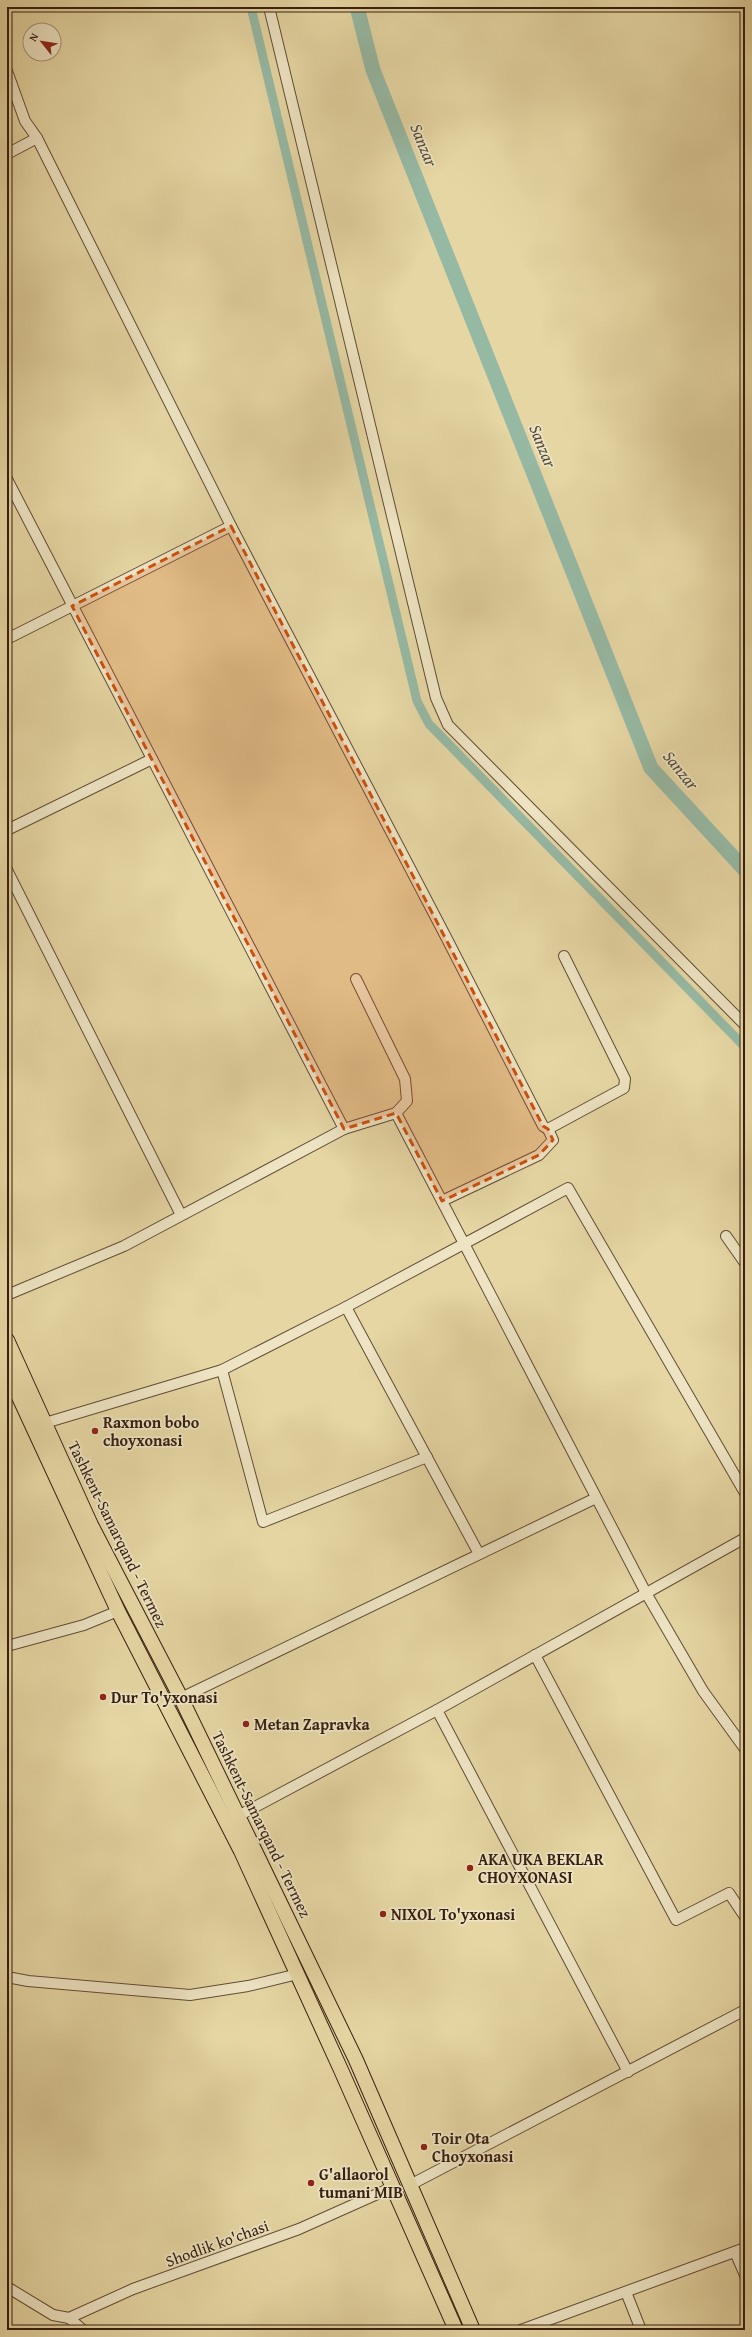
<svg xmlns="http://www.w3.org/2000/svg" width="752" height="2337" font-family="'Gentium Book Plus',serif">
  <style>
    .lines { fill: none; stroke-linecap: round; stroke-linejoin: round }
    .canal { stroke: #96b9a4; stroke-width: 9 }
    .river { stroke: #96b9a4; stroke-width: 15 }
    .minor-casing { stroke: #624c36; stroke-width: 12 }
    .highway-casing { stroke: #361e11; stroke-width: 16 }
    .minor { stroke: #eee4c3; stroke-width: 10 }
    .highway { stroke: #e5d6a3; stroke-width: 14 }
    .marked { fill: #cd500d; fill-opacity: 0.2; stroke: #cd500d; stroke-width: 3; stroke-dasharray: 8 5; stroke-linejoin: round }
    .poi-dot { fill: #8f2418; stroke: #eee4c3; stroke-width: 1.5 }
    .labels { text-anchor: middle; stroke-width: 3.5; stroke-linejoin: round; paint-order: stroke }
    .poi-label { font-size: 16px; font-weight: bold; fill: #361e11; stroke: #eee4c3; text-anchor: start }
    .street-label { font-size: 16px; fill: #361e11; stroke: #eee4c3 }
    .water-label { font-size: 17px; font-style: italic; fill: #534c3d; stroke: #eee4c3 }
  </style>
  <rect width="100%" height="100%" fill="#e5d6a3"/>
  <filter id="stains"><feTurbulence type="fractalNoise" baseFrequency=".005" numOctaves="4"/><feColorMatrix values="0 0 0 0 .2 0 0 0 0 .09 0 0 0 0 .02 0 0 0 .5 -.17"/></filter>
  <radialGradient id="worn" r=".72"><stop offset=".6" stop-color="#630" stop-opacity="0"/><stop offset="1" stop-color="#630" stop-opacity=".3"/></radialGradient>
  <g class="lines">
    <path class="canal" d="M 251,7 L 417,701 L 429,724 L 745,1047"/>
    <path class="river" d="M 357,7 L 373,70 L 651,768 L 745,870"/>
    <defs>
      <g id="minor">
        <path d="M 269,7 L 436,698 L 448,725 L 745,1025"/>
        <path d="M 7,71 L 25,121 L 37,138 L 231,526 L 446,937 L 543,1126 L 548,1129 L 624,1088 L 625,1079 L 564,956"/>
        <path d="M 7,154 L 37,138"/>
        <path d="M 7,479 L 344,1129"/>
        <path d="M 7,639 L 231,526"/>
        <path d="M 7,830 L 152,759"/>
        <path d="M 7,870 L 181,1215"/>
        <path d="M 356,979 L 405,1079 L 407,1101 L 396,1113"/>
        <path d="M 442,1201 L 539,1155 L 553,1140 L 548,1129"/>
        <path d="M 726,1236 L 745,1263"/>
        <path d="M 7,1295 L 124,1246 L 344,1129 L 396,1113 L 646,1593 L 703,1691 L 745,1749"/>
        <path d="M 346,1307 L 479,1554"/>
        <path d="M 222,1370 L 263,1522 L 427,1457"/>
        <path d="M 45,1423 L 222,1370 L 346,1307 L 568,1188 L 745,1493"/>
        <path d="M 7,1646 L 84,1625 L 118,1611"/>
        <path d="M 535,1655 L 676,1920 L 729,1893 L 745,1917"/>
        <path d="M 181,1698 L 596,1498"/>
        <path d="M 437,1710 L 628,2072"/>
        <path d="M 240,1815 L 437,1710 L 745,1538"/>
        <path d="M 7,1977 L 28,1981 L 190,1995 L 248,1986 L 298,1974"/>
        <path d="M 410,2185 L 745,2010"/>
        <path d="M 735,2252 L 745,2275"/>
        <path d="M 7,2287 L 53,2315 L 69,2318"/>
        <path d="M 626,2292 L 641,2330"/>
        <path d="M 83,2330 L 69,2318 L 133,2289 L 299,2229 L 393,2187"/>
        <path d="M 521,2330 L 745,2248"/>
      </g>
      <g id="highway">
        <path d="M 7,1340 L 91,1525 L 181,1698 L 356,2060 L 473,2330"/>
        <path d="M 7,1371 L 118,1611 L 241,1851 L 341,2070 L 456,2330"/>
      </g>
    </defs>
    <use href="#minor" class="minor-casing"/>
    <use href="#highway" class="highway-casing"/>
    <use href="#minor" class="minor"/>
    <use href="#highway" class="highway"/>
  </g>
  <path class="marked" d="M 231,526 L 543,1126 L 548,1129 L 553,1140 L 539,1155 L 442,1201 L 396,1113 L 344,1129 L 72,606 Z"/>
  <g class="poi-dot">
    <circle cx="95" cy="1431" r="4"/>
    <circle cx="103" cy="1697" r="4"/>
    <circle cx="246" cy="1724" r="4"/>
    <circle cx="470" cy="1868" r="4"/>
    <circle cx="383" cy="1914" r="4"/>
    <circle cx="424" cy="2147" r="4"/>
    <circle cx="311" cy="2183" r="4"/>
  </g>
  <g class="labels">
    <g class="poi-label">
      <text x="103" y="1428">Raxmon bobo<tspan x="103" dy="18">choyxonasi</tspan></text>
      <text x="111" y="1703">Dur To'yxonasi</text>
      <text x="254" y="1730">Metan Zapravka</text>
      <text x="478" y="1865">AKA UKA BEKLAR<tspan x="478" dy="18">CHOYXONASI</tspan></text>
      <text x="391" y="1920">NIXOL To'yxonasi</text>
      <text x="432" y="2144">Toir Ota<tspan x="432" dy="18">Choyxonasi</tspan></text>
      <text x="319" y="2180">G'allaorol<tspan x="319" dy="18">tumani MIB</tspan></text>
    </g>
    <g class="street-label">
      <text transform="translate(118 1534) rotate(64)" y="6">Tashkent-Samarqand - Termez</text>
      <text transform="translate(262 1824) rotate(64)" y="6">Tashkent-Samarqand - Termez</text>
      <text transform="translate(217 2243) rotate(-20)" y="6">Shodlik ko'chasi</text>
    </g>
    <g class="water-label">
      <text transform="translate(424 145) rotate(68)" y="6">Sanzar</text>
      <text transform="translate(543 446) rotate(68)" y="6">Sanzar</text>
      <text transform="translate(681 770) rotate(51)" y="6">Sanzar</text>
    </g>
  </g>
  <rect width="752" height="2337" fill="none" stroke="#e5d6a3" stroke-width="24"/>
  <rect x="8" y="8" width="736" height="2321" fill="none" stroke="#361e11" stroke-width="2"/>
  <rect x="12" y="12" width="728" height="2313" fill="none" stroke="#361e11"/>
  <g transform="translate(42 42) rotate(300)"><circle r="19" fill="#eee4c3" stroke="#a4957c"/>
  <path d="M0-3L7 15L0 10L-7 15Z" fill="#8f2418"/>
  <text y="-6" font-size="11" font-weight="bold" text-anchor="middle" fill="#361e11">N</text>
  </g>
  <rect width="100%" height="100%" filter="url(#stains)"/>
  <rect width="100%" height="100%" fill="url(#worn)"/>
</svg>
